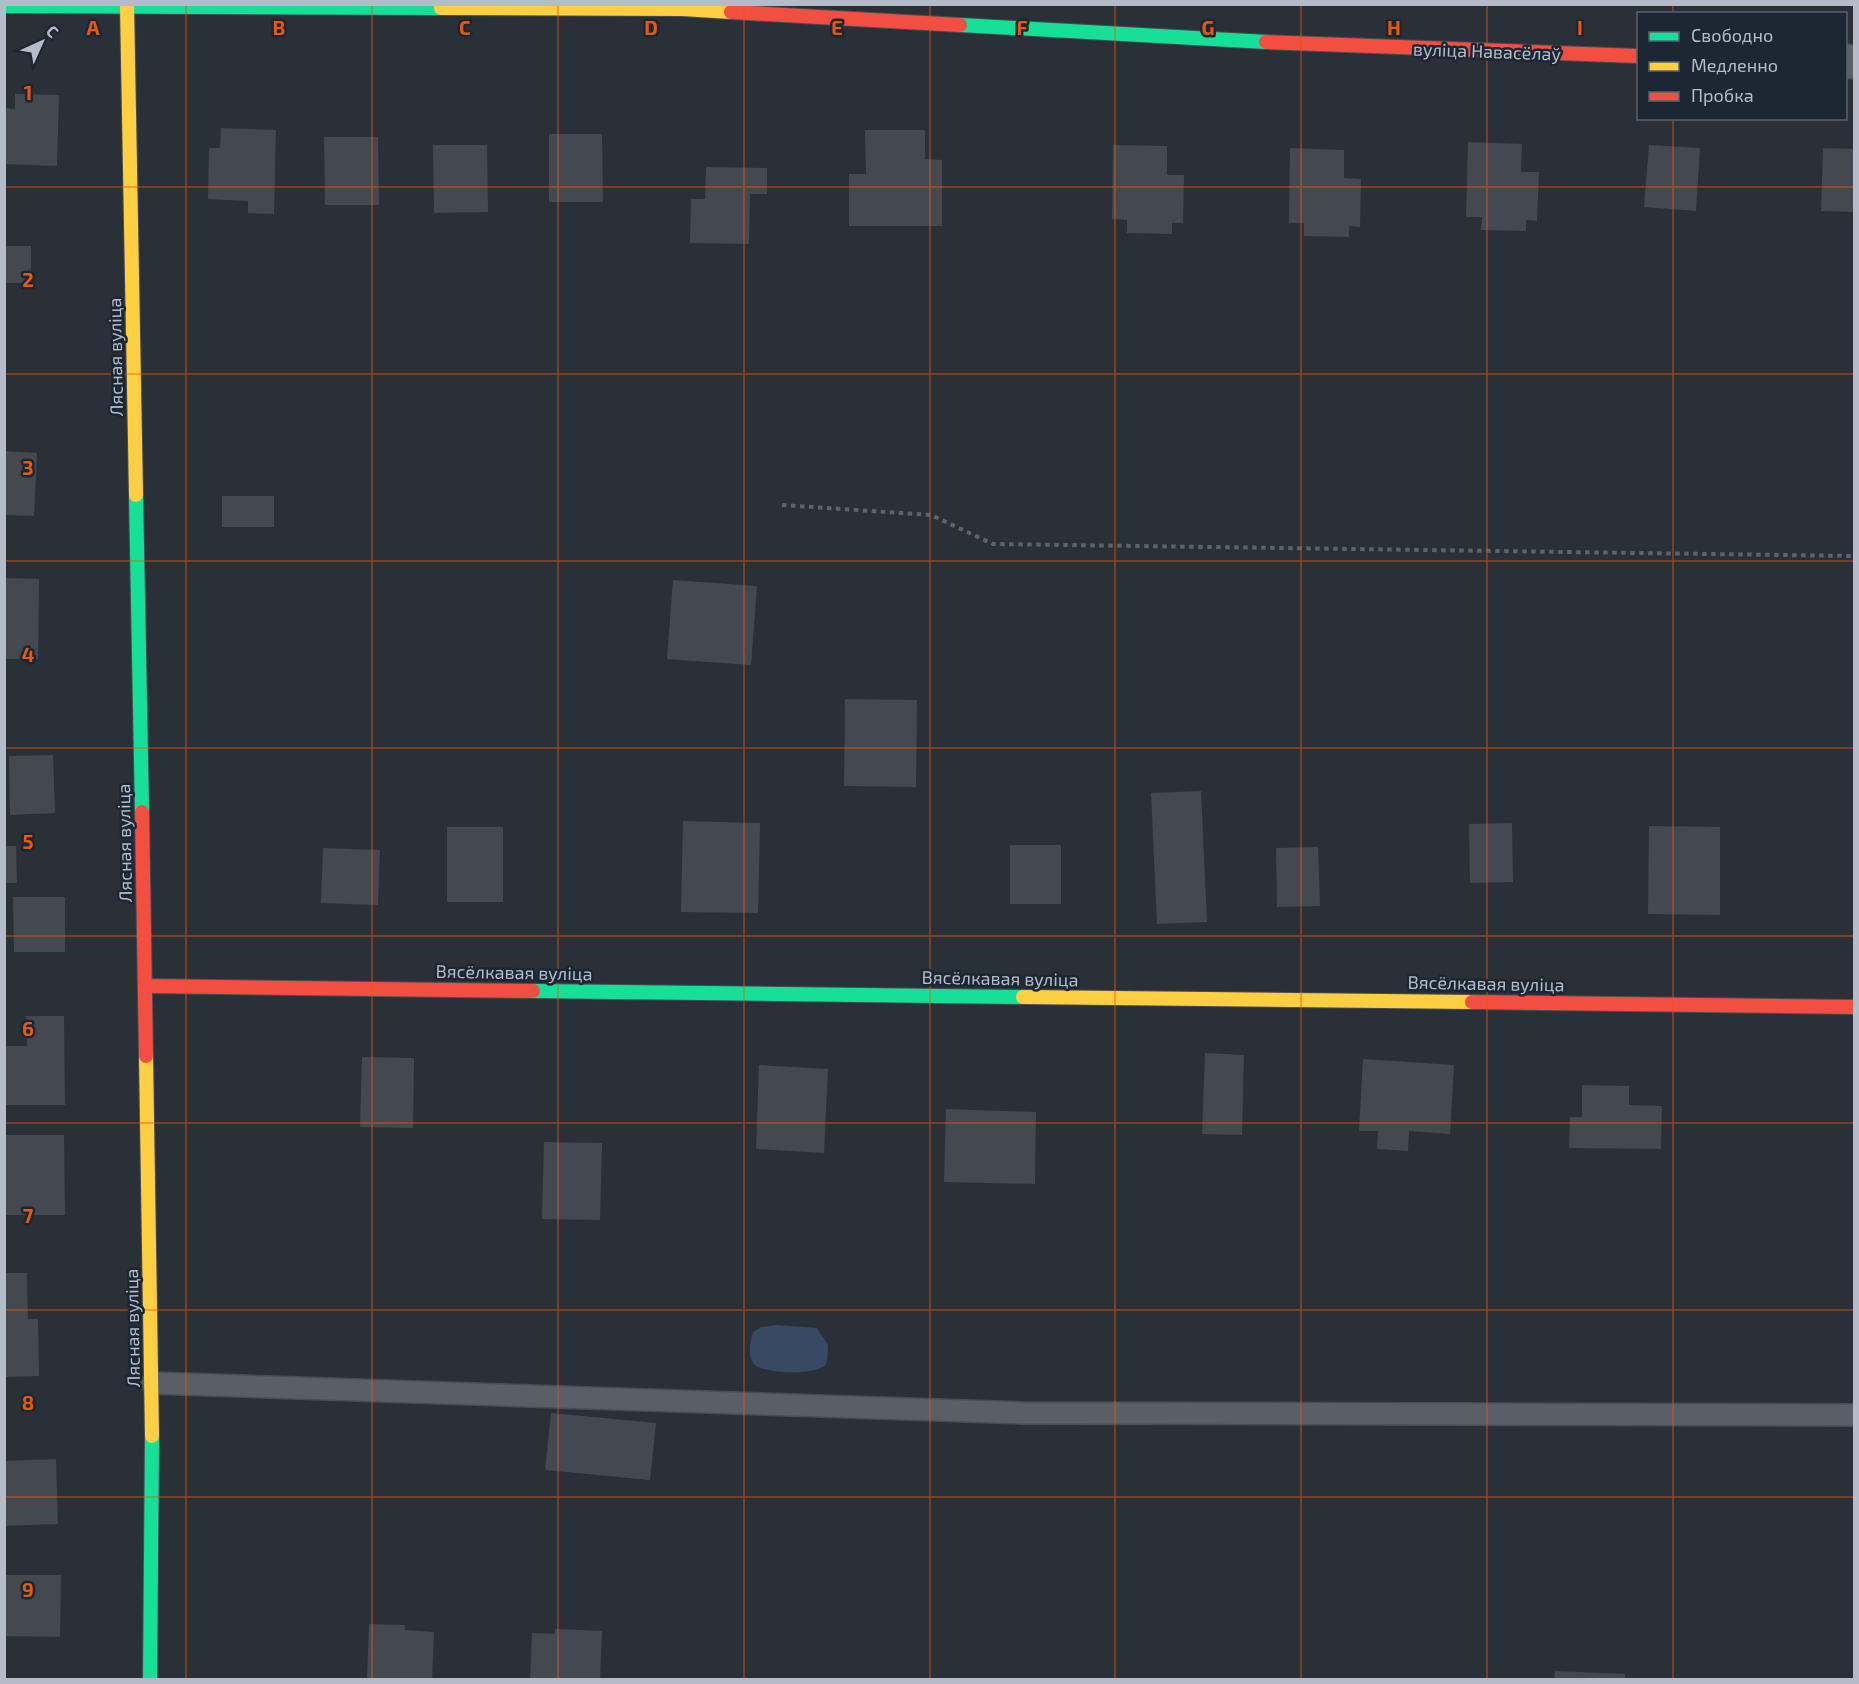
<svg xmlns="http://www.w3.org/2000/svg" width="1859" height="1684" font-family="'Exo 2',sans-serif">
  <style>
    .water { fill: #384963 }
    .building { fill: #444950 }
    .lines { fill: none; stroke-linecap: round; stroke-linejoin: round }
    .lane-casing { stroke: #484c53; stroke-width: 24 }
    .street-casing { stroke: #484c53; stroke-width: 36 }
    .fast-casing { stroke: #484c53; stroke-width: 16 }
    .slow-casing { stroke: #484c53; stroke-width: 16 }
    .jam-casing { stroke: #484c53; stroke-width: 16 }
    .path { stroke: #5d636a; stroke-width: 4; stroke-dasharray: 4.5 4.5; stroke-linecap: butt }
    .lane { stroke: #5a5e66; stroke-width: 21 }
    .street { stroke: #5a5e66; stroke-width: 33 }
    .fast { stroke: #16e098; stroke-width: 14 }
    .slow { stroke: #ffcf43; stroke-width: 14 }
    .jam { stroke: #f24e42; stroke-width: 14 }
    .grid { fill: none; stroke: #e8590c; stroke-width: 1.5; stroke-opacity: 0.55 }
    .labels { text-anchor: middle; stroke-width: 5; stroke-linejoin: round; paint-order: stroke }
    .street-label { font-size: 18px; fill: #b4bcc9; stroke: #1d2633 }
    .grid-label { font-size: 20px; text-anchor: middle; font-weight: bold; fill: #e8590c; stroke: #1d2633; stroke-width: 5; stroke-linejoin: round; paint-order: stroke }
  </style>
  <rect width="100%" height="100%" fill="#2a3038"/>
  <path class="water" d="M 777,1325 L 817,1328 L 828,1345 C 828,1351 828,1359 826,1364 C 819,1376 761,1374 754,1364 C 747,1355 750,1342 753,1332 L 761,1327 Z"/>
  <g class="building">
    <path d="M 15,94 L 59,95 L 57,166 L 4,164 L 4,108 L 15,109 Z"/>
    <path d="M 221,128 L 276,130 L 274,214 L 248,213 L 248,201 L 208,199 L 209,148 L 220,148 Z"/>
    <path d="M 865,130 L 925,130 L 925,159 L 942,160 L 942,226 L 849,226 L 849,174 L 866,174 Z"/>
    <path d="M 549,134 L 602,134 L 603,202 L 549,202 Z"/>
    <path d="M 324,137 L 378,137 L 379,205 L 325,205 Z"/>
    <path d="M 1468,142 L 1522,144 L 1521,172 L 1539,172 L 1537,221 L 1526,220 L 1526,231 L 1481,230 L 1482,217 L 1466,217 Z"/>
    <path d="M 433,145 L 487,145 L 488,212 L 434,213 Z"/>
    <path d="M 1113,145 L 1167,146 L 1167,175 L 1184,175 L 1183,223 L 1172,223 L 1172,234 L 1127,233 L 1127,220 L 1112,219 Z"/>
    <path d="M 1649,145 L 1700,148 L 1696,211 L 1644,207 Z"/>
    <path d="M 1290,148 L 1344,150 L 1344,178 L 1361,179 L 1360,227 L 1349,226 L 1349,237 L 1304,236 L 1304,223 L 1289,223 Z"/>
    <path d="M 1823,148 L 1854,149 L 1854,212 L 1821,211 Z"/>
    <path d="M 706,167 L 767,168 L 767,194 L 750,194 L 749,244 L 690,243 L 691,199 L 705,199 Z"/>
    <rect x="4" y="246" width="27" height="37"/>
    <path d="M 4,451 L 37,453 L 34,516 L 4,515 Z"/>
    <rect x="222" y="496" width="52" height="31"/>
    <path d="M 5,578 L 39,579 L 38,659 L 5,659 Z"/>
    <path d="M 673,580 L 757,586 L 751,665 L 667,659 Z"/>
    <path d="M 845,699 L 917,700 L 916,787 L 844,786 Z"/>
    <path d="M 53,755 L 55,813 L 10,815 L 9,756 Z"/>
    <path d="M 1201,791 L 1207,922 L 1157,924 L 1151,793 Z"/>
    <path d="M 683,821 L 760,823 L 758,913 L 681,912 Z"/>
    <path d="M 1512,823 L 1513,882 L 1470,883 L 1469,824 Z"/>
    <path d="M 1649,826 L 1720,827 L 1720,915 L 1648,914 Z"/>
    <rect x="447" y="827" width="56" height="75"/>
    <rect x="1010" y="845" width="51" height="59"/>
    <path d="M 4,846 L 16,846 L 17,883 L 4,883 Z"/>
    <path d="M 1318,847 L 1320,906 L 1277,907 L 1276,848 Z"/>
    <path d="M 323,848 L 380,850 L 378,905 L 321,903 Z"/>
    <path d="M 13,897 L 65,897 L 65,952 L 14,952 Z"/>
    <path d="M 26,1016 L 64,1016 L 65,1105 L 4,1105 L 4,1046 L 27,1046 Z"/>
    <path d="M 1205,1053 L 1244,1055 L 1242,1135 L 1202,1134 Z"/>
    <path d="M 362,1057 L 414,1058 L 413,1128 L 360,1127 Z"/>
    <path d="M 1363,1059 L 1454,1065 L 1450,1134 L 1409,1131 L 1408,1151 L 1377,1149 L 1378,1131 L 1359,1131 Z"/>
    <path d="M 759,1065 L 828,1069 L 824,1153 L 756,1149 Z"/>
    <path d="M 1582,1085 L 1629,1086 L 1629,1105 L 1662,1106 L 1661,1149 L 1569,1148 L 1570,1117 L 1582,1117 Z"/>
    <path d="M 946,1109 L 1036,1112 L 1035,1184 L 944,1182 Z"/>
    <path d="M 4,1135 L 64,1135 L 65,1215 L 4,1215 Z"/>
    <path d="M 544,1142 L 602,1143 L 600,1220 L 542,1219 Z"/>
    <path d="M 4,1273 L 27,1273 L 28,1319 L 38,1319 L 39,1376 L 4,1377 Z"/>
    <path d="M 551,1413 L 656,1423 L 650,1480 L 545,1470 Z"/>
    <path d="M 56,1459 L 58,1524 L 4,1526 L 4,1461 Z"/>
    <path d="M 4,1575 L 61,1575 L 60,1637 L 4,1636 Z"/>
    <path d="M 369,1624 L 405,1625 L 405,1630 L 434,1632 L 432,1680 L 367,1680 Z"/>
    <path d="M 555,1629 L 602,1631 L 600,1680 L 530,1680 L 532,1633 L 555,1634 Z"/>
    <path d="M 1555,1671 L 1625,1674 L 1625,1680 L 1554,1680 Z"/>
  </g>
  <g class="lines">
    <defs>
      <path id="lane" d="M 152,1383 L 1022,1413 L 1854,1415"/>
      <path id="street" d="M 1846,61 L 1854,62"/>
      <g id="fast">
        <path d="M 4,6 L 441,8"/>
        <path d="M 960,25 L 1266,42"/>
        <path d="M 136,495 L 142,812"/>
        <path d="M 533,991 L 1023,997"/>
        <path d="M 150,1680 L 152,1436"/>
      </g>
      <g id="slow">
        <path d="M 127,5 L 136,495"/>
        <path d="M 441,8 L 682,9 L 731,12"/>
        <path d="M 1023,997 L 1472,1002"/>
        <path d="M 146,1056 L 152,1436"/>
      </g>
      <g id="jam">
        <path d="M 731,12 L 960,25"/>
        <path d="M 1266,42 L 1638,56"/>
        <path d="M 142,812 L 146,1056"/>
        <path d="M 146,986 L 533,991"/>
        <path d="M 1472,1002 L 1854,1007"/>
      </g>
    </defs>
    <use href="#lane" class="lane-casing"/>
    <use href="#street" class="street-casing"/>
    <use href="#fast" class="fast-casing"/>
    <use href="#slow" class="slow-casing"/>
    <use href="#jam" class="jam-casing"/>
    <path class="path" d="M 782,505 L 931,515 L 993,544 L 1854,556"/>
    <use href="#lane" class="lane"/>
    <use href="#street" class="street"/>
    <use href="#fast" class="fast"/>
    <use href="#slow" class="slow"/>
    <use href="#jam" class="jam"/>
  </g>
  <path class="grid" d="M 186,4 L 186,1680M 372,4 L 372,1680M 558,4 L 558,1680M 744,4 L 744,1680M 930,4 L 930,1680M 1115,4 L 1115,1680M 1301,4 L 1301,1680M 1487,4 L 1487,1680M 1673,4 L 1673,14M 1673,118 L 1673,1680M 4,187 L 1854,187M 4,374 L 1854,374M 4,561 L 1854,561M 4,748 L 1854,748M 4,936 L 1854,936M 4,1123 L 1854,1123M 4,1310 L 1854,1310M 4,1497 L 1854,1497"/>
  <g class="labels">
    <g class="street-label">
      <text transform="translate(1487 52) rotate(2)" y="6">вуліца Навасёлаў</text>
      <text transform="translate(116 357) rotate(-91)" y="6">Лясная вуліца</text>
      <text transform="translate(125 843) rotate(-91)" y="6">Лясная вуліца</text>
      <text transform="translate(514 973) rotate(1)" y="6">Вясёлкавая вуліца</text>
      <text transform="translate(1000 979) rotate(1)" y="6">Вясёлкавая вуліца</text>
      <text transform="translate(1486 984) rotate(1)" y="6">Вясёлкавая вуліца</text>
      <text transform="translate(133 1328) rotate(-91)" y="6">Лясная вуліца</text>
    </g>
  </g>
  <g class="grid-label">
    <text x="93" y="35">A</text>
    <text x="279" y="35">B</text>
    <text x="465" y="35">C</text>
    <text x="651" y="35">D</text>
    <text x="837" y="35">E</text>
    <text x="1022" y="35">F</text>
    <text x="1208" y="35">G</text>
    <text x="1394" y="35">H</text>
    <text x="1580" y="35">I</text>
    <text x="28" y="100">1</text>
    <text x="28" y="287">2</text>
    <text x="28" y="475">3</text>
    <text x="28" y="662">4</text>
    <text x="28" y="849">5</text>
    <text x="28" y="1036">6</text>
    <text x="28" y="1223">7</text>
    <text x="28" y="1410">8</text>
    <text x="28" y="1597">9</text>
  </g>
  <rect width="1859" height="1684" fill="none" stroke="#b4bcc9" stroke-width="12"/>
  <rect x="1637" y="12" width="210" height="108" fill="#1d2633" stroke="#59626f" stroke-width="1.5"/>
  <rect x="1649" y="32" width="30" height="9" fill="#16e098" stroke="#59626f" stroke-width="1.5"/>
  <text x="1691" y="42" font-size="18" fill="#b4bcc9">Свободно</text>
  <rect x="1649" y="62" width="30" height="9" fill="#ffcf43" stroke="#59626f" stroke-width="1.5"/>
  <text x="1691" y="72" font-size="18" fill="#b4bcc9">Медленно</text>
  <rect x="1649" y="92" width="30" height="9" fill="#f24e42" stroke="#59626f" stroke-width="1.5"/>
  <text x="1691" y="102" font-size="18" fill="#b4bcc9">Пробка</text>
  <g transform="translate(42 42) rotate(45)" stroke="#1d2633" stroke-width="4.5" paint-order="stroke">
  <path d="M0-4.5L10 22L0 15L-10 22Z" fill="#b4bcc9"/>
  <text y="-9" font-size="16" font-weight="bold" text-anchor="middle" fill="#b4bcc9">С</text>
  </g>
</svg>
